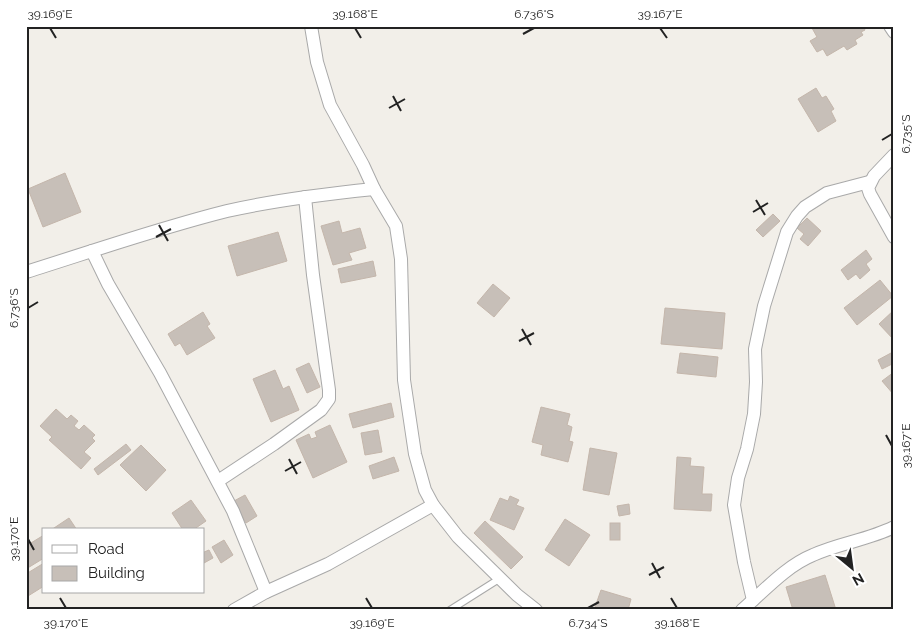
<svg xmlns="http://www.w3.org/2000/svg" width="920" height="636" font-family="Raleway,sans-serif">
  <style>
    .building { fill: #c7bfb8; stroke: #c4b6ab }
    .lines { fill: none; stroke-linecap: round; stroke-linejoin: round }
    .lane-casing { stroke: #a9a9a9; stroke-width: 8 }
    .street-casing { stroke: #a9a9a9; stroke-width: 14 }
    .lane { stroke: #fff; stroke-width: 6 }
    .street { stroke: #fff; stroke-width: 12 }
    .ticks { fill: none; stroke: #222; stroke-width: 2 }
    .neatline { fill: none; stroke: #222; stroke-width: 2 }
    .ticks-label { font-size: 12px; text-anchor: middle; fill: #222 }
  </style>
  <rect width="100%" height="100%" fill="#f2efe9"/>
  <g class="building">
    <path d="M 815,26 L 863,26 L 865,30 L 861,32 L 863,35 L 855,40 L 857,44 L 847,50 L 844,46 L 827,56 L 823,49 L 817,52 L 810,41 L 817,37 L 812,28 Z"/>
    <path d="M 816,88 L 822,98 L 826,96 L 834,109 L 831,111 L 836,121 L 818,132 L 798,99 Z"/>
    <path d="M 65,173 L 81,212 L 43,227 L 28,189 Z"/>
    <path d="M 773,214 L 780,221 L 763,237 L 756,230 Z"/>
    <path d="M 807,218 L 821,231 L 808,246 L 800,239 L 804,234 L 797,228 Z"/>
    <path d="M 339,221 L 342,233 L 360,228 L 366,248 L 349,253 L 352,260 L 333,265 L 321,226 Z"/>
    <path d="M 278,232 L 287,261 L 237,276 L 228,246 Z"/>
    <path d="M 866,250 L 872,259 L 866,264 L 870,270 L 860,279 L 856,274 L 848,280 L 841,270 Z"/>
    <path d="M 373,261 L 376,276 L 341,283 L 338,269 Z"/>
    <path d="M 880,280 L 893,296 L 857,325 L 844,308 Z"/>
    <path d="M 493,284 L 510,298 L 494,317 L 477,303 Z"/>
    <path d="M 665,308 L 725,313 L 722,349 L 661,344 Z"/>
    <path d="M 894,310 L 894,340 L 879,324 Z"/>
    <path d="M 203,312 L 210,324 L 207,326 L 215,338 L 187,355 L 180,343 L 175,346 L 168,334 Z"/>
    <path d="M 680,353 L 718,357 L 716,377 L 677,373 Z"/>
    <path d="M 891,353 L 894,363 L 882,369 L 878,360 Z"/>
    <path d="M 309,363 L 320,387 L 307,393 L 296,369 Z"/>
    <path d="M 275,370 L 283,389 L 289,386 L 299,410 L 271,422 L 253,379 Z"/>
    <path d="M 894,372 L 894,395 L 882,381 Z"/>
    <path d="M 391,403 L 394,417 L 353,428 L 349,414 Z"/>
    <path d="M 541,407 L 570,414 L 567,425 L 572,427 L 569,441 L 573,442 L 568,462 L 541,455 L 543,445 L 532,442 Z"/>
    <path d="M 56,409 L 67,419 L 71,415 L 78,421 L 74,426 L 79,430 L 84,425 L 95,435 L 92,438 L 95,441 L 84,452 L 91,458 L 81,469 L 49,440 L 52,437 L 40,426 Z"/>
    <path d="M 330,425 L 347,462 L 313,478 L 296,440 L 309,434 L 311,439 L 317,437 L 315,432 Z"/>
    <path d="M 378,430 L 382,452 L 365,455 L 361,433 Z"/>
    <path d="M 126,444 L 131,450 L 98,475 L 94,469 Z"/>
    <path d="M 141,445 L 166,470 L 146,491 L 120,465 Z"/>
    <path d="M 590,448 L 617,453 L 609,495 L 583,490 Z"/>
    <path d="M 394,457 L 399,471 L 373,479 L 369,466 Z"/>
    <path d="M 677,457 L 691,458 L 690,466 L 704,467 L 702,494 L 712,494 L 711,511 L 674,509 Z"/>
    <path d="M 245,495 L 257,516 L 246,523 L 234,501 Z"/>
    <path d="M 510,496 L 519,500 L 516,505 L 524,508 L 514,530 L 490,520 L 500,498 L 508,501 Z"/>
    <path d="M 191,500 L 206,521 L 193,530 L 183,530 L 172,513 Z"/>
    <path d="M 629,504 L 630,514 L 619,516 L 617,506 Z"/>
    <path d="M 69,518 L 77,530 L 51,530 Z"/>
    <path d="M 565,519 L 590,535 L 569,566 L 545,550 Z"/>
    <path d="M 485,521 L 523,557 L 511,569 L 474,533 Z"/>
    <rect x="610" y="523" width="10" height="17"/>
    <path d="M 44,535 L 44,558 L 26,569 L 26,546 Z"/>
    <path d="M 224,540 L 233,555 L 221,563 L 212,547 Z"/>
    <path d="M 209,550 L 213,558 L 204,563 L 204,552 Z"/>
    <path d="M 44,563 L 44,586 L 28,596 L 26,592 L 26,574 Z"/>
    <path d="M 825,575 L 836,610 L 793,610 L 786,587 Z"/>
    <path d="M 601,590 L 631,599 L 628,610 L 594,610 Z"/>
  </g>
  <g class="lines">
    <defs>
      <path id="lane" d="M 450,610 L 499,579"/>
      <g id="street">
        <path d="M 311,26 L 317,62 L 330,105 L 363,165 L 374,189 L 396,226 L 401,259 L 404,380 L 415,454 L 425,490 L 433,505 L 458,537 L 517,595 L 536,610"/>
        <path d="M 890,26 L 894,32"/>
        <path d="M 894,155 L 874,176 L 868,188 L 870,194 L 894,237"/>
        <path d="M 92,251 L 108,284 L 160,373 L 233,511 L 266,592"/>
        <path d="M 26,272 C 93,251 159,228 227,211 C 275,200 325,194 374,189"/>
        <path d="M 218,481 L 274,444 L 321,410 L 329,399 L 329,390 L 313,275 L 305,197"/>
        <path d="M 753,600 L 744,562 L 734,505 L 738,478 L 747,449 L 754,414 L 756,382 L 755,349 L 764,306 L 787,232 L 797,216 L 805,207 L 827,193 L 869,182"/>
        <path d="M 234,610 L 266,592 L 328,564 L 433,505"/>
        <path d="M 742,610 C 764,591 786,566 813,555 C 839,543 868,540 894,527"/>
      </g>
    </defs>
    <use href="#lane" class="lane-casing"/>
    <use href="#street" class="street-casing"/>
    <use href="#lane" class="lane"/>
    <use href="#street" class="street"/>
  </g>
  <path class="ticks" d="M 50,28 L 56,38M 355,28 L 361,38M 660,28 L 667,38M 523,34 L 534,28M 393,96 L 401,111M 389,108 L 405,99M 882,140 L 892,134M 756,200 L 765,215M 753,212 L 768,203M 159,225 L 168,241M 156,237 L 171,229M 28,308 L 38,302M 522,329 L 531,345M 519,341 L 534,333M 886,435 L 892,446M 289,459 L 297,474M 285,471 L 301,462M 28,539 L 34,550M 652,563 L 660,578M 649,575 L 664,567M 60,598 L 66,608M 366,598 L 372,608M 671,598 L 677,608M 588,608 L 599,602"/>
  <rect width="920" height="636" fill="none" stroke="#ffffff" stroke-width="55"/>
  <rect x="42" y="528" width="162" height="65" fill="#ffffff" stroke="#a7a7a7"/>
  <rect x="52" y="545" width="25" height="8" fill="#ffffff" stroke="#a7a7a7"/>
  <text x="88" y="554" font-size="15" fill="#222222">Road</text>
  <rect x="52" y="566" width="25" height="15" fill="#c7bfb8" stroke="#a7a7a7"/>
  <text x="88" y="578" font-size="15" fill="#222222">Building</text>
  <g transform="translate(852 568) rotate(151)" stroke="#ffffff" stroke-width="4" paint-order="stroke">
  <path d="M0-4L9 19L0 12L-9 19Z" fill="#222222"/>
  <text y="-8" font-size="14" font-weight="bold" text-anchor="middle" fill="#222222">N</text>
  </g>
  <rect x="28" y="28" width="864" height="580" class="neatline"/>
  <g class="ticks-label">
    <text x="50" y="18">39.169°E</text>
    <text x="355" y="18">39.168°E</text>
    <text x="534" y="18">6.736°S</text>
    <text x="660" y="18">39.167°E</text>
    <text transform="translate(906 134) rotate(-90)" y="4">6.735°S</text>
    <text transform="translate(14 308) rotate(-90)" y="4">6.736°S</text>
    <text transform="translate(906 446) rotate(-90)" y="4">39.167°E</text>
    <text transform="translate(14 539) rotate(-90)" y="4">39.170°E</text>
    <text x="66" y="627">39.170°E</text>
    <text x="372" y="627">39.169°E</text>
    <text x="588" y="627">6.734°S</text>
    <text x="677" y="627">39.168°E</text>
  </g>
</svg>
